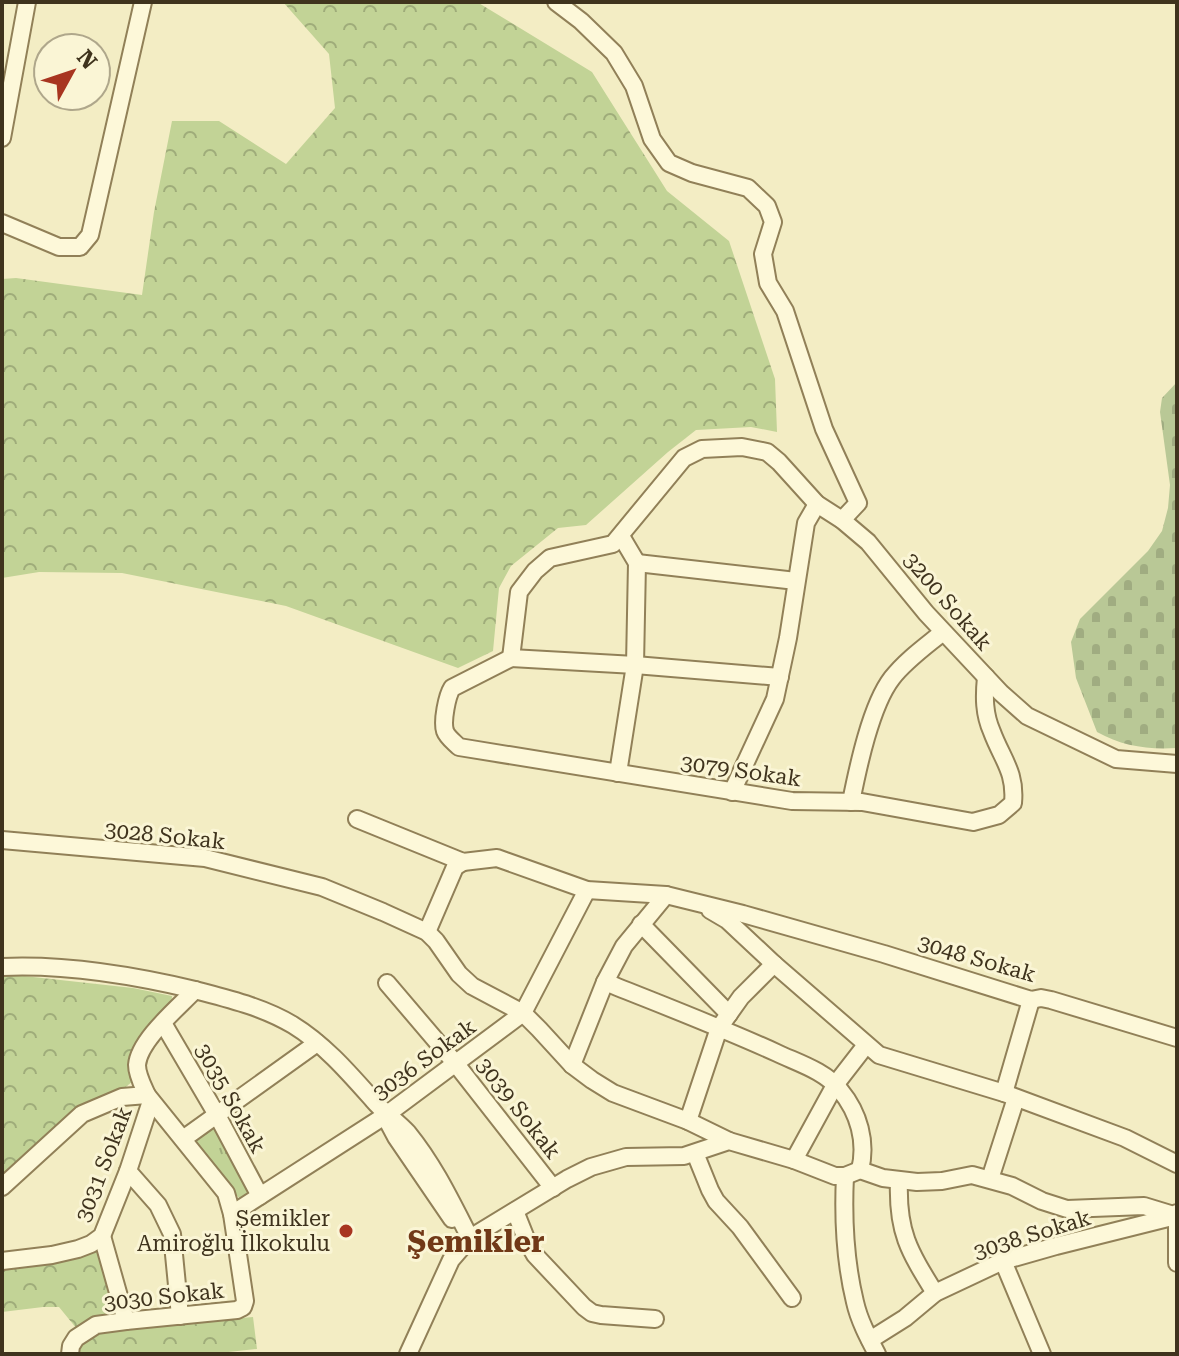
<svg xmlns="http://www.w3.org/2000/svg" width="1179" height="1356" font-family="'Roboto Serif',serif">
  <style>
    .forest { fill: url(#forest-crowns) }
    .cemetery { fill: url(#cemetery-stones) }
    .park { fill: url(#park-tufts) }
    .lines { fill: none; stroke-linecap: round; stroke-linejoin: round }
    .minor-casing { stroke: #918058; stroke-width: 20 }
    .minor { stroke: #fdf8d9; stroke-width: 16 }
    .poi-dot { fill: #a83520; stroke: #faf5d5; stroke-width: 3 }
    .labels { text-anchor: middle; stroke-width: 6; stroke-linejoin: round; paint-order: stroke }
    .street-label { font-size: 22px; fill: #3f331d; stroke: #faf5d5 }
    .poi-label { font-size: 22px; fill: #3f331d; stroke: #faf5d5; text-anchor: end }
    .district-label { font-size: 30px; font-weight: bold; fill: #713917; stroke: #faf5d5 }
  </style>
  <defs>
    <pattern id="forest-crowns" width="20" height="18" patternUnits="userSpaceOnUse" patternTransform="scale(2)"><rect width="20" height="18" fill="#c2d396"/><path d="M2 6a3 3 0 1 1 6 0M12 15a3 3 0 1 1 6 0" fill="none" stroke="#9fac7a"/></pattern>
    <pattern id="cemetery-stones" width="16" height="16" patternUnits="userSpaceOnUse" patternTransform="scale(2)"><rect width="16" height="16" fill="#b9c896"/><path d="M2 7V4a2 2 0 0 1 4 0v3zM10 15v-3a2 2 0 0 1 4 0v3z" fill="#a0ac81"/></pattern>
    <pattern id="park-tufts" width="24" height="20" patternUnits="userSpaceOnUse" patternTransform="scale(2)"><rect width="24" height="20" fill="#c2d396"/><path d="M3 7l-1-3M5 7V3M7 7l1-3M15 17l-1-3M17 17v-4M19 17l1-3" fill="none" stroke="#9fac7a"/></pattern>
  </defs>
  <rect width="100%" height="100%" fill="#f3edc4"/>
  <g class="forest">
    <path d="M 283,2 L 477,2 L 592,72 L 667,191 L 729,241 L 775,379 L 777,432 L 751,427 L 696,430 L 668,452 L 586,525 L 558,528 L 511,566 L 499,588 L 493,651 L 458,668 L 286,606 L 122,573 L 39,572 L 2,578 L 2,279 L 16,278 L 142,295 L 154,212 L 172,121 L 219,121 L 286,164 L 335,108 L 329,54 Z"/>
    <path d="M 15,975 L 133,988 L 172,996 C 172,1004 168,1007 164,1014 C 144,1043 123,1037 133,1081 L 122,1090 L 81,1105 L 2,1176 L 2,976 Z"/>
    <path d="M 96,1248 L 105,1260 L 117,1315 L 77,1329 L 59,1307 L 43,1307 L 2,1312 L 2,1267 Z"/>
    <path d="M 253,1317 L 257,1349 L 210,1354 L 78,1354 C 80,1339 92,1335 105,1330 Z"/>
  </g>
  <path class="cemetery" d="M 1177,382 L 1177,748 C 1148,750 1122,746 1097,732 L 1076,678 L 1071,642 L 1080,619 L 1148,551 L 1162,531 L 1168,508 L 1170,485 L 1160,412 L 1162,398 Z"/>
  <path class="park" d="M 215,1125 L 235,1166 L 250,1189 C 248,1195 246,1198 239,1198 L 193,1144 L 195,1139 Z"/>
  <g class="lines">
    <defs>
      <g id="minor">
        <path d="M 556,2 L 581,21 L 614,53 L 634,86 L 652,139 L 669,163 L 692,173 L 748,188 L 767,206 L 773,222 L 763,254 L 768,283 L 785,311 L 824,429 L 858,503 L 842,520"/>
        <path d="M 2,138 L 27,2"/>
        <path d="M 2,223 L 59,247 L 80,247 L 90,235 L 143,2"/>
        <path d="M 637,563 L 796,581"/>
        <path d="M 511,658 L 519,592 L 535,571 L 550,558 L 613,544 L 684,458 L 702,449 L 742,447 L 767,452 L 779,462 L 817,504 L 842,520 L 868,542 L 926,613 L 1001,693 L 1027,716 L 1116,759 L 1177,764"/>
        <path d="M 511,658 L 452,688 C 447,696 442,721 445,731 C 447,737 454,742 459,747 L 792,801 L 862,802 L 973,822 L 999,815 L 1013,803 C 1016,772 1002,759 992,732 C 984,714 984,697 986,677"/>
        <path d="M 511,658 L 635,665 L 780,677"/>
        <path d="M 618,773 L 635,665 L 637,563 L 621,536"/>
        <path d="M 732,792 L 775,699 L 788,638 L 806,523 L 817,504"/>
        <path d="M 851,802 C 858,767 871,705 892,678 C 906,660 926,646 943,632"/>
        <path d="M 357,819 L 463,862 L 497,858 L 587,890 L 666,895 L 743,914 L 884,954 L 1031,1000 L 1041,998 L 1051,1000 L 1177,1038"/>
        <path d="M 2,840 L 205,858 L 322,887 L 383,912 L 427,932 L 436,941 L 459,974 L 472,986 L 523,1013 L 539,1029 L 572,1065 L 592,1080 L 613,1093 L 688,1121 L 729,1141"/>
        <path d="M 710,910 L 727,920 L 774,964 L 879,1055 L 1004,1093 L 1125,1138 L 1177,1164"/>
        <path d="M 641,924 L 729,1014"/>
        <path d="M 427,932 L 455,867 L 463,862"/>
        <path d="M 2,967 C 67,964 132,975 195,990 C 229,999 263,1007 293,1025 C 324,1044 349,1073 373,1100 C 384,1113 397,1121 408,1133 C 434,1165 451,1201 470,1238"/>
        <path d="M 605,982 C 662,1005 720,1027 777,1053 C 798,1063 825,1071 840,1090 C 859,1113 867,1142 860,1170"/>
        <path d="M 387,983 L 456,1064 L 553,1188"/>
        <path d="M 163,1023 L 217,1115 L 260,1196"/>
        <path d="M 572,1065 L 605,982 L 624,946 L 666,895"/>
        <path d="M 1004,1093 L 1031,1000"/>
        <path d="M 147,1095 C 143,1086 137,1075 137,1065 C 139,1040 178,1008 195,990"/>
        <path d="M 688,1121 L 719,1028 L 741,997 L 774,964"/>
        <path d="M 388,1122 L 396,1137 L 452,1219"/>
        <path d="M 183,1139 L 317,1043"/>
        <path d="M 695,1153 L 710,1190 L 716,1201 L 740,1227 L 792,1298"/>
        <path d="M 794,1160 L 835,1085 L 866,1045"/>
        <path d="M 128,1171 L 158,1205 L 172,1234 L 180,1316"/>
        <path d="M 845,1176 C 843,1217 845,1261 855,1302 C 859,1320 868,1337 877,1354"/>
        <path d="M 990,1179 L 1016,1098"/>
        <path d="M 899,1181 C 897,1232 909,1251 935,1293"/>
        <path d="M 2,1187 L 82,1114 L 122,1097 L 147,1095 L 226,1193 L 232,1214 L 245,1301 L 243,1307 L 237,1310 L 126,1321 L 96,1325 L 76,1338 L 71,1346 L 70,1354"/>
        <path d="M 515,1211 L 527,1241 L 535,1255 L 584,1307 L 592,1313 L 601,1315 L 655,1319"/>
        <path d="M 1177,1213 L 1177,1263"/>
        <path d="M 232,1214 L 386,1115 L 523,1013 L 587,890"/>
        <path d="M 102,1236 L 126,1321"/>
        <path d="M 2,1261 L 52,1255 L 78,1249 L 91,1244 L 102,1236 L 128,1171 L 151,1101"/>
        <path d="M 1003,1261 L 1042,1354"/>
        <path d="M 870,1340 L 905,1318 L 935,1293 L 1003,1261 L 1056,1246 L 1176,1216"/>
        <path d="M 408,1354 L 451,1260 L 470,1238 L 567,1179 L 591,1167 L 626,1157 L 684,1156 L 729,1141 L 794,1160 L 835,1176 L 845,1176 L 860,1170 L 883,1178 L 917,1182 L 942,1181 L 972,1175 L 1012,1186 L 1042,1201 L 1067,1209 L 1144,1206 L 1177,1216"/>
      </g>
    </defs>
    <use href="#minor" class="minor-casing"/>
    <use href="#minor" class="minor"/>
  </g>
  <circle class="poi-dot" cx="346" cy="1231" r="8"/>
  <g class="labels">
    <g class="street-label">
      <text transform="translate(948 601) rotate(49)" y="8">3200 Sokak</text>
      <text transform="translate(741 770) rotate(8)" y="8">3079 Sokak</text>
      <text transform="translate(165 835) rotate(6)" y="8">3028 Sokak</text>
      <text transform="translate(977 958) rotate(16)" y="8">3048 Sokak</text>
      <text transform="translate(424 1059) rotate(-36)" y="8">3036 Sokak</text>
      <text transform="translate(231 1098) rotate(61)" y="8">3035 Sokak</text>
      <text transform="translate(519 1108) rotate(52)" y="8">3039 Sokak</text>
      <text transform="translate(103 1164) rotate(-69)" y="8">3031 Sokak</text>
      <text transform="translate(1032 1234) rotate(-17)" y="8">3038 Sokak</text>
      <text transform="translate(164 1296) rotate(-6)" y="8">3030 Sokak</text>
    </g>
    <g class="poi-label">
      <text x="330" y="1226">Şemikler<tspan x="330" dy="25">Amiroğlu İlkokulu</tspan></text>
    </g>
    <g class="district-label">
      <text x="476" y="1252">Şemikler</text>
    </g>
  </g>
  <rect width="1179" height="1356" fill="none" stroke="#3f331d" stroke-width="8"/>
  <g transform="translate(72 72) rotate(50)"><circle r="38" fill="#faf5d5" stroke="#afa78b" stroke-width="2"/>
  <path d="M0-6L14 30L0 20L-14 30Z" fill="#a83520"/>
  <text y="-12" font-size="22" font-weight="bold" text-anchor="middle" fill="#3f331d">N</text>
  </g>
</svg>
